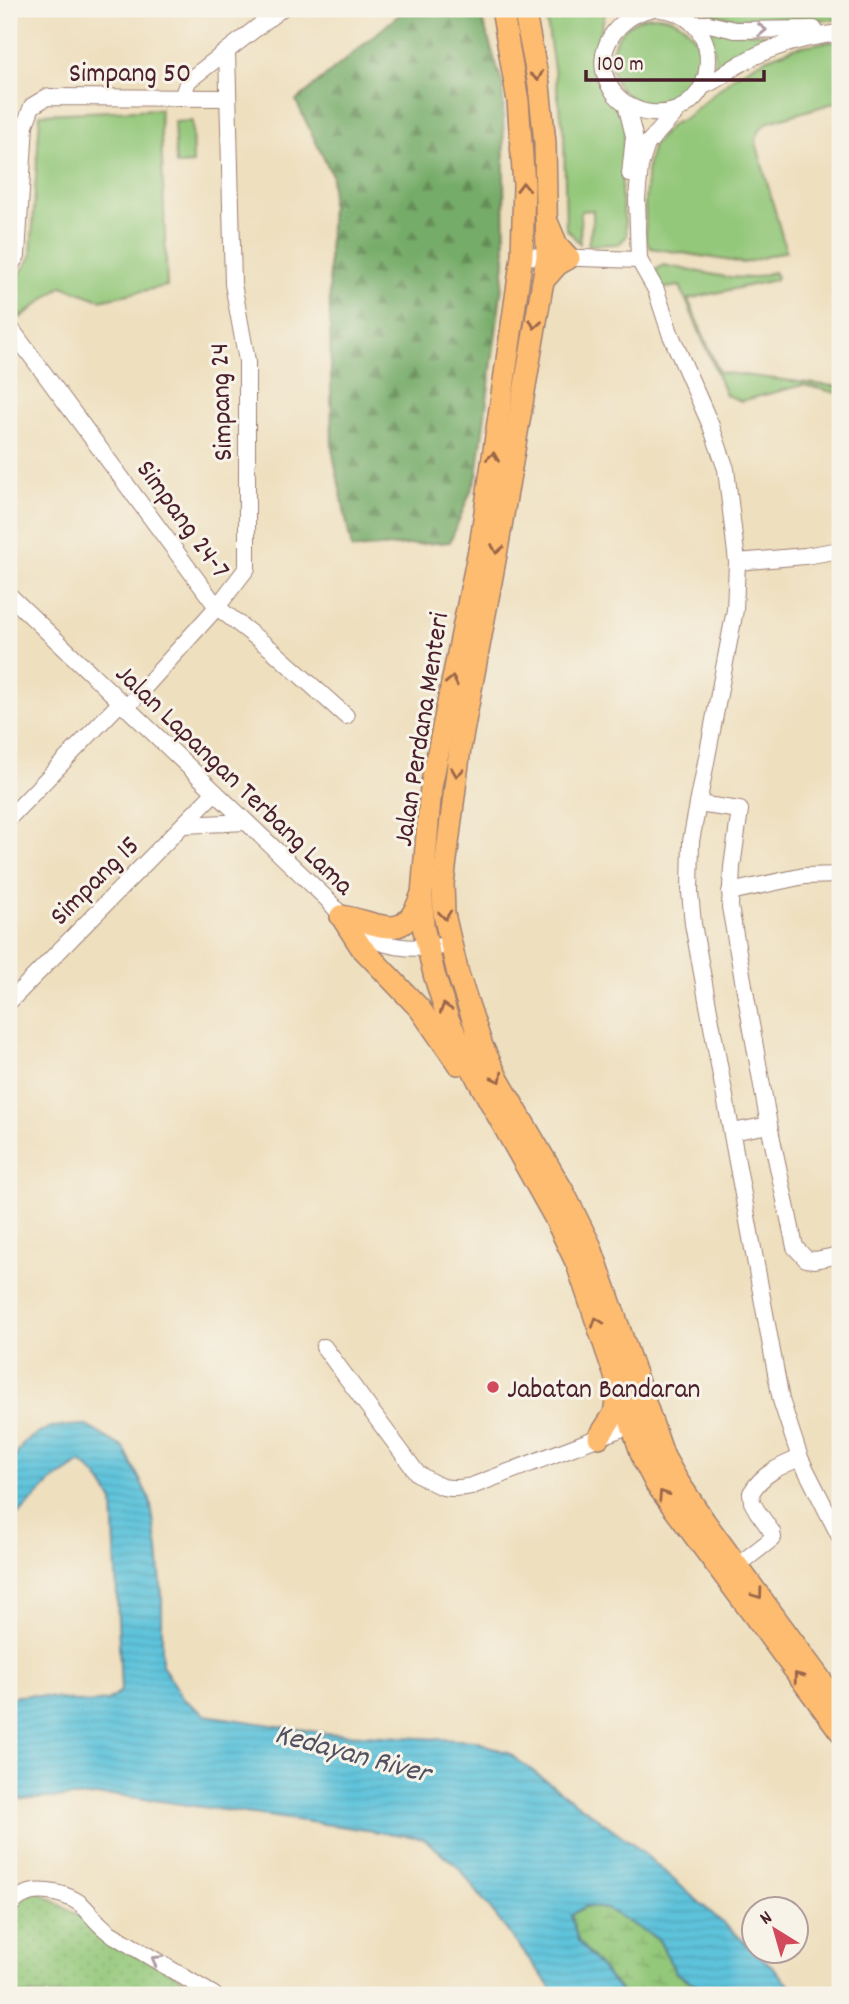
<svg xmlns="http://www.w3.org/2000/svg" width="849" height="2004" font-family="Dekko,sans-serif">
  <style>
    .grass { fill: #93c779; stroke: #6e7352; stroke-width: 2 }
    .forest { fill: url(#forest-firs); stroke: #60664a; stroke-width: 2 }
    .wetland { fill: url(#wetland-marsh); stroke: #6e7352; stroke-width: 2 }
    .park { fill: url(#park-dots); stroke: #6e7352; stroke-width: 2 }
    .water { fill: url(#water-rules); stroke: #547183; stroke-width: 2 }
    .lines { fill: none; stroke-linecap: round; stroke-linejoin: round }
    .minor-casing { stroke: #9c7f74; stroke-width: 18 }
    .major-casing { stroke: #9c7f74; stroke-width: 24 }
    .minor { stroke: #fff; stroke-width: 16 }
    .major { stroke: #febc70; stroke-width: 21 }
    .oneway { stroke: #ae9aa0 }
    .oneway2 { stroke: #9b664a }
    .poi-dot { fill: #d1495b; stroke: #f7f3e8; stroke-width: 2.5 }
    .labels { text-anchor: middle; stroke-width: 6; stroke-linejoin: round; paint-order: stroke }
    .street-label { font-size: 28px; fill: #4a1f2b; stroke: #f7f3e8 }
    .poi-label { font-size: 28px; fill: #4a1f2b; stroke: #f7f3e8; text-anchor: start }
    .water-label { font-size: 30px; font-style: italic; fill: #505060; stroke: #f7f3e8 }
  </style>
  <defs>
    <pattern id="forest-firs" width="22" height="20" patternUnits="userSpaceOnUse" patternTransform="scale(1.75)"><rect width="22" height="20" fill="#76ac69"/><path d="M5 1l3.5 6h-7zM16 11l3.5 6h-7z" fill="#638b57"/></pattern>
    <pattern id="wetland-marsh" width="20" height="14" patternUnits="userSpaceOnUse" patternTransform="scale(1.75)"><rect width="20" height="14" fill="#93c779"/><path d="M1 5h8M5 5V1M11 12h8M15 12V8" fill="none" stroke="#80aa69"/></pattern>
    <pattern id="park-dots" width="8" height="8" patternUnits="userSpaceOnUse" patternTransform="scale(1.75)"><rect width="8" height="8" fill="#93c779"/><path d="M2 2h.1M6 6h.1" fill="none" stroke="#80aa69" stroke-width="1.8" stroke-linecap="round"/></pattern>
    <pattern id="water-rules" width="6" height="5" patternUnits="userSpaceOnUse" patternTransform="scale(1.75)"><rect width="6" height="5" fill="#5dc3db"/><path d="M0 2.5h6" fill="none" stroke="#52a7bc"/></pattern>
  </defs>
  <rect width="100%" height="100%" fill="#f7f3e8"/>
  <filter id="ink" filterUnits="userSpaceOnUse"><feTurbulence type="fractalNoise" baseFrequency=".0143" numOctaves="2"/><feDisplacementMap in="SourceGraphic" scale="14" xChannelSelector="R" yChannelSelector="G"/><feConvolveMatrix kernelMatrix="1 2 1 2 8 2 1 2 1" color-interpolation-filters="sRGB"/></filter>
  <filter id="wash" filterUnits="userSpaceOnUse"><feTurbulence type="fractalNoise" baseFrequency=".00686" numOctaves="4" result="noise"/><feDisplacementMap in="SourceGraphic" scale="28" xChannelSelector="R" yChannelSelector="G"/><feGaussianBlur stdDeviation="1.57" result="paint"/><feColorMatrix in="noise" values="0 0 0 0 0 0 0 0 0 0 0 0 0 0 0 0 0 1.4 0 .05"/><feComposite in="paint" operator="in"/></filter>
  <g filter="url(#wash)">
    <rect width="100%" height="100%" fill="#eedfbe"/>
    <g class="grass">
      <path d="M 545,9 L 606,9 L 593,61 L 595,77 L 608,99 L 621,113 L 625,125 L 621,196 L 627,236 L 619,244 L 588,245 L 593,221 L 593,210 L 581,211 L 580,244 L 566,228 L 564,135 Z"/>
      <path d="M 697,9 L 840,9 L 840,20 L 733,19 Z"/>
      <circle cx="656" cy="61" r="45"/>
      <path d="M 707,29 L 789,36 L 715,75 C 716,57 715,45 707,29 Z"/>
      <path d="M 825,42 L 840,42 L 840,101 L 769,122 C 760,127 758,132 756,142 L 786,251 L 744,263 L 651,248 L 646,241 L 645,204 L 648,163 L 653,145 L 672,124 L 684,119 L 736,75 L 765,59 L 797,47 Z"/>
      <path d="M 160,109 L 167,286 L 100,300 L 62,286 L 20,318 L 10,289 L 31,257 L 40,114 Z"/>
      <path d="M 192,121 L 193,164 L 176,165 L 174,122 Z"/>
      <path d="M 663,265 L 726,277 L 751,278 L 774,272 L 777,277 L 775,280 L 688,299 L 719,372 L 840,387 L 840,392 L 837,393 L 803,385 L 741,401 L 726,395 L 680,286 L 659,289 L 656,270 Z"/>
    </g>
    <path class="forest" d="M 406,9 L 479,9 L 503,86 L 505,263 L 477,476 L 450,542 L 352,549 L 332,449 L 329,253 L 332,175 L 296,101 Z"/>
    <path class="wetland" d="M 586,1906 L 607,1909 L 659,1940 L 676,1973 L 713,1995 L 624,1995 L 578,1941 L 571,1915 Z"/>
    <path class="park" d="M 32,1888 L 209,1995 L 9,1995 L 9,1909 Z"/>
    <path class="water" d="M 85,1425 L 124,1448 L 150,1500 L 158,1549 L 162,1597 L 162,1665 L 182,1698 L 205,1715 L 325,1733 L 475,1741 L 508,1753 L 633,1844 L 774,1968 L 798,1995 L 713,1995 L 676,1973 L 659,1940 L 607,1909 L 586,1906 L 571,1915 L 578,1941 L 624,1995 L 557,1995 L 457,1866 L 423,1838 L 117,1795 L 9,1800 L 9,1697 L 31,1695 L 88,1703 L 107,1701 L 121,1691 L 113,1501 L 97,1476 L 81,1462 L 51,1482 L 9,1524 L 9,1467 L 24,1442 L 50,1427 Z"/>
  </g>
  <g filter="url(#ink)">
    <g class="lines">
      <defs>
        <g id="minor">
          <path d="M 651,9 C 613,17 587,60 615,94 C 625,105 637,112 652,113 C 720,119 730,16 660,9"/>
          <path d="M 695,24 L 709,24 L 735,30 L 814,29"/>
          <path d="M 703,86 C 718,81 727,71 740,64 C 771,46 805,37 840,33"/>
          <path d="M 182,98 L 188,81 L 281,9"/>
          <path d="M 626,104 L 634,136 L 630,174"/>
          <path d="M 679,109 L 647,144 L 640,166 L 637,199 L 639,260 L 656,290 L 670,333 L 711,426 L 726,469 L 737,562 L 735,610 L 691,841 L 690,892 L 693,924 L 781,1400 L 800,1458 L 840,1537"/>
          <path d="M 522,256 L 639,260"/>
          <path d="M 9,268 L 17,255 L 25,125 L 32,106 L 47,97 L 228,98"/>
          <path d="M 9,326 L 217,607 L 271,649 L 346,716"/>
          <path d="M 737,562 L 805,556 L 840,550"/>
          <path d="M 9,595 L 327,899 C 364,944 393,954 450,945"/>
          <path d="M 126,708 L 217,607 L 247,568 L 247,361 L 233,284 L 227,51"/>
          <path d="M 698,804 L 740,810 L 732,867 L 730,907 L 769,1125 L 795,1247 L 806,1259 L 815,1260 L 840,1255"/>
          <path d="M 9,818 L 120,703"/>
          <path d="M 184,825 L 246,822"/>
          <path d="M 730,892 L 804,876 L 840,875"/>
          <path d="M 9,1002 L 215,792"/>
          <path d="M 732,1132 L 769,1125"/>
          <path d="M 324,1347 L 417,1473 C 440,1488 445,1491 472,1486 L 641,1421"/>
          <path d="M 737,1566 L 773,1538 L 772,1532 L 757,1511 L 752,1502 L 751,1493 C 762,1474 780,1466 800,1458"/>
          <path d="M 9,1907 C 13,1903 17,1898 22,1896 C 39,1886 73,1894 86,1909 C 94,1918 100,1926 110,1933 L 214,1995"/>
        </g>
        <g id="major">
          <path d="M 502,9 L 518,101 L 524,185 L 522,256 L 481,540 L 431,787 L 422,894 L 423,926 L 434,974 L 448,1019 L 478,1080 L 555,1218 L 577,1264 L 644,1461 L 656,1484 L 840,1731"/>
          <path d="M 524,9 L 539,85 L 545,143 L 547,257 L 498,544 L 460,748 L 443,884 L 444,914 L 458,974 L 482,1046 L 499,1081 L 563,1191 L 590,1245 L 664,1457 L 677,1480 L 705,1522 L 840,1706"/>
          <path d="M 543,281 L 557,265 L 569,258 L 557,245 L 548,224"/>
          <path d="M 341,916 L 361,947 L 420,1009 L 458,1064"/>
          <path d="M 341,916 C 380,922 403,946 421,896"/>
          <path d="M 599,1437 L 614,1414 L 618,1388"/>
        </g>
      </defs>
      <use href="#minor" class="minor-casing"/>
      <use href="#major" class="major-casing"/>
      <use href="#minor" class="minor"/>
      <use href="#major" class="major"/>
    </g>
    <defs><path id="oneway-chevron" d="M-2-3.5L2.5 0L-2 3.5" fill="none" stroke-width="1.6" stroke-linecap="round" stroke-linejoin="round" transform="scale(1.75)"/></defs>
    <g class="oneway">
      <use href="#oneway-chevron" transform="translate(762 30) rotate(-1)"/>
      <use href="#oneway-chevron" transform="translate(156 1960) rotate(-149)"/>
    </g>
    <g class="oneway2">
      <use href="#oneway-chevron" transform="translate(537 76) rotate(79)"/>
      <use href="#oneway-chevron" transform="translate(523 187) rotate(-91)"/>
      <use href="#oneway-chevron" transform="translate(535 324) rotate(100)"/>
      <use href="#oneway-chevron" transform="translate(493 457) rotate(-82)"/>
      <use href="#oneway-chevron" transform="translate(497 549) rotate(100)"/>
      <use href="#oneway-chevron" transform="translate(452 681) rotate(-78)"/>
      <use href="#oneway-chevron" transform="translate(457 772) rotate(98)"/>
      <use href="#oneway-chevron" transform="translate(445 915) rotate(84)"/>
      <use href="#oneway-chevron" transform="translate(445 1008) rotate(-108)"/>
      <use href="#oneway-chevron" transform="translate(498 1078) rotate(62)"/>
      <use href="#oneway-chevron" transform="translate(597 1322) rotate(-109)"/>
      <use href="#oneway-chevron" transform="translate(663 1495) rotate(-123)"/>
      <use href="#oneway-chevron" transform="translate(758 1594) rotate(54)"/>
      <use href="#oneway-chevron" transform="translate(798 1677) rotate(-127)"/>
    </g>
  </g>
  <circle class="poi-dot" cx="493" cy="1387" r="7"/>
  <g class="labels">
    <g class="street-label">
      <text x="130" y="81">Simpang 50</text>
      <text transform="translate(219 402) rotate(-92)" y="10">Simpang 24</text>
      <text transform="translate(185 518) rotate(54)" y="10">Simpang 24-7</text>
      <text transform="translate(419 729) rotate(-81)" y="10">Jalan Perdana Menteri</text>
      <text transform="translate(236 778) rotate(44)" y="10">Jalan Lapangan Terbang Lama</text>
      <text transform="translate(93 879) rotate(-45)" y="10">Simpang 15</text>
    </g>
    <g class="poi-label">
      <text x="507" y="1397">Jabatan Bandaran</text>
    </g>
    <g class="water-label">
      <text transform="translate(353 1752) rotate(15)" y="10">Kedayan River</text>
    </g>
  </g>
  <rect width="849" height="2004" fill="none" stroke="#f7f3e8" stroke-width="35"/>
  <g transform="translate(775 1930) rotate(323)"><circle r="33" fill="#f7f3e8" stroke="#b29e9c" stroke-width="2"/>
  <path d="M0-5L12 26L0 18L-12 26Z" fill="#d1495b"/>
  <text y="-10" font-size="19" font-weight="bold" text-anchor="middle" fill="#4a1f2b">N</text>
  </g>
  <path d="M586 70v10h178v-10" fill="none" stroke="#4a1f2b" stroke-width="3.5"/>
  <text x="597" y="70" font-size="21" fill="#4a1f2b" stroke="#f7f3e8" stroke-width="5" paint-order="stroke">100 m</text>
</svg>
